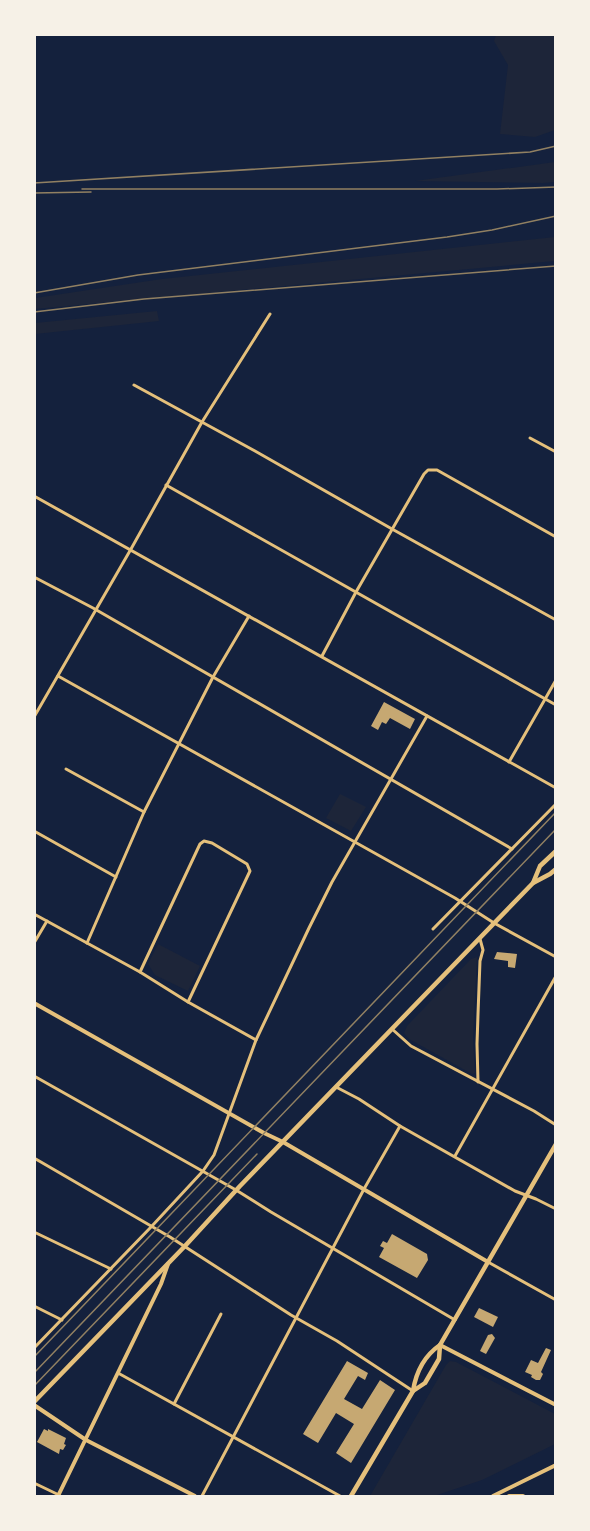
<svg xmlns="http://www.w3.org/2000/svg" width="590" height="1531" font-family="Jost,sans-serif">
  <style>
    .green { fill: #1d2539 }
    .building { fill: #c6a872 }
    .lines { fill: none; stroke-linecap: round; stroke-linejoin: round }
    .minor { stroke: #e5c07b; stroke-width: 3 }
    .tertiary { stroke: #e5c07b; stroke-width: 4 }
    .secondary { stroke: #e5c07b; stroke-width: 4 }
    .primary { stroke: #e5c07b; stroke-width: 4.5 }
    .rail { stroke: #918062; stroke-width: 1.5 }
  </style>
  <rect width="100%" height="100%" fill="#14213d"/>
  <g class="green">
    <path d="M 496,35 L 555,35 L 555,130 L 535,137 L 500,134 L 508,65 L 494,41 Z"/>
    <path d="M 555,162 L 555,182 L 543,183 L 415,181 Z"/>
    <path d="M 555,237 L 555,261 L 35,309 L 35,298 L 162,279 Z"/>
    <path d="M 157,311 L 159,321 L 35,334 L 35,323 Z"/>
    <path d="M 340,794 L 366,807 L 351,831 L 326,818 Z"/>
    <path d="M 158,944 L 200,966 L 188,991 L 155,975 L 148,964 Z"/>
    <path d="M 477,957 L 473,1039 L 475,1073 L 472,1074 L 409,1039 L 404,1033 L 407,1026 L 471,959 Z"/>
    <path d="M 450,1361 L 456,1362 L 555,1414 L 555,1444 L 482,1480 L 434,1496 L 370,1496 L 446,1365 Z"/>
  </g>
  <g class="building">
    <path d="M 384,702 L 415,719 L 410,729 L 390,718 L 386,724 L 382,722 L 378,730 L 371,726 Z"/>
    <path d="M 497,952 L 517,954 L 515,968 L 508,967 L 508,961 L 494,959 Z"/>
    <path d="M 392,1234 L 427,1254 L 428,1260 L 417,1278 L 379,1257 L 384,1248 L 380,1246 L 383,1241 L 387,1243 Z"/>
    <path d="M 479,1308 L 498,1317 L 493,1327 L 474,1317 Z"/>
    <path d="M 492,1334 L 495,1338 L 486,1354 L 480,1351 L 488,1335 Z"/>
    <path d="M 546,1348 L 551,1350 L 541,1372 L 543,1374 L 540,1380 L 536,1380 L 531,1377 L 532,1375 L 525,1372 L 531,1360 L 538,1363 Z"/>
    <path d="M 347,1361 L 368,1373 L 365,1380 L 358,1376 L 344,1399 L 362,1409 L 380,1380 L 395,1390 L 351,1463 L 336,1453 L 354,1424 L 336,1413 L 318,1443 L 303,1434 Z"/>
    <path d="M 44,1429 L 48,1431 L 48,1429 L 66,1438 L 64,1444 L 66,1445 L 63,1450 L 60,1449 L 59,1454 L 37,1442 Z"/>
  </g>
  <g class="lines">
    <g class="minor">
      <path d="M 134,385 L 255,451 L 392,529 L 556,620"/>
      <path d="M 530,438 L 556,452"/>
      <path d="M 166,485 L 556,705"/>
      <path d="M 34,496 L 556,788"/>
      <path d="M 34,577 L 93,608 L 512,849"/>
      <path d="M 322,656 L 356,592 L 424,474 L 428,470 L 437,470 L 556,537"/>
      <path d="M 58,676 L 455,898 L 494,923 L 556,957"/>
      <path d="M 34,717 L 131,549 L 202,422 L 270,314"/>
      <path d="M 509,762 L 556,680"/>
      <path d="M 66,769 L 144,812"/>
      <path d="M 34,831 L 116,877"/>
      <path d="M 34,914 L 140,972 L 188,1002 L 256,1040"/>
      <path d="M 433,929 L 556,804"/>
      <path d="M 34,943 L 47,921"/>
      <path d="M 87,943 L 144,812 L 213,677 L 249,616"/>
      <path d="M 140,972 L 200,844 L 204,841 L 212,843 L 247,864 L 250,871 L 188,1002"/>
      <path d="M 392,1029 L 411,1046 L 534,1111 L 556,1125"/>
      <path d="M 34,1076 L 236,1190 L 271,1212 L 455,1320"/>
      <path d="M 478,1082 L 477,1044 L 478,1014 L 480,961 L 483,950 L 480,939"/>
      <path d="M 336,1087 L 359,1099 L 400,1126 L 515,1191 L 536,1199 L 556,1209"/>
      <path d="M 455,1156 L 556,976"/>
      <path d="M 34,1158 L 170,1237 L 291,1315 L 337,1341 L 413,1391"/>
      <path d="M 34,1232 L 111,1269"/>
      <path d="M 488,1262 L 556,1300"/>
      <path d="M 34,1306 L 62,1320"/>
      <path d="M 34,1348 L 152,1226 L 203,1171 L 214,1155 L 256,1040 L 309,928 L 332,882 L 427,716"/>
      <path d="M 118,1373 L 340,1496"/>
      <path d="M 174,1404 L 221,1314"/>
      <path d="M 34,1483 L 59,1495"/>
      <path d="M 202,1496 L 364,1189 L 400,1126"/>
    </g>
    <g class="tertiary">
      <path d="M 34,1405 L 86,1440 L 195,1496"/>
      <path d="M 58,1496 L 161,1284 L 168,1264"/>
    </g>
    <g class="secondary">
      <path d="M 34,1003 L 264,1133 L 283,1142 L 488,1262"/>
      <path d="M 440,1345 L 556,1405"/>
      <path d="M 493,1496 L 556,1465"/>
      <path d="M 509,1496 L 523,1496"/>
    </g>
    <g class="primary">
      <path d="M 533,883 L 540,866 L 556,851"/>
      <path d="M 413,1391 L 425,1383 L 439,1359 L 440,1345 L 556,1144"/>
      <path d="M 34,1402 L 185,1246 L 240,1186 L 533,883 L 550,874 L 556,869"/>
      <path d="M 351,1496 L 413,1391 C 416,1372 424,1356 440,1345"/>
    </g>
    <g class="rail">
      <path d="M 34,183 L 530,152 L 556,146"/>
      <path d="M 82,189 L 497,189 L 556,187"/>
      <path d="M 34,193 L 91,192"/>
      <path d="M 34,293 L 138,275 L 447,237 L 492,230 L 556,216"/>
      <path d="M 34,312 L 144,299 L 556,266"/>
      <path d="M 34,1357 L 556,812"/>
      <path d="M 34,1373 L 556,829"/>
      <path d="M 34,1386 L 257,1154"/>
    </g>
  </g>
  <rect width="590" height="1531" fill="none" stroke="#f6f1e7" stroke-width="72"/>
</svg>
